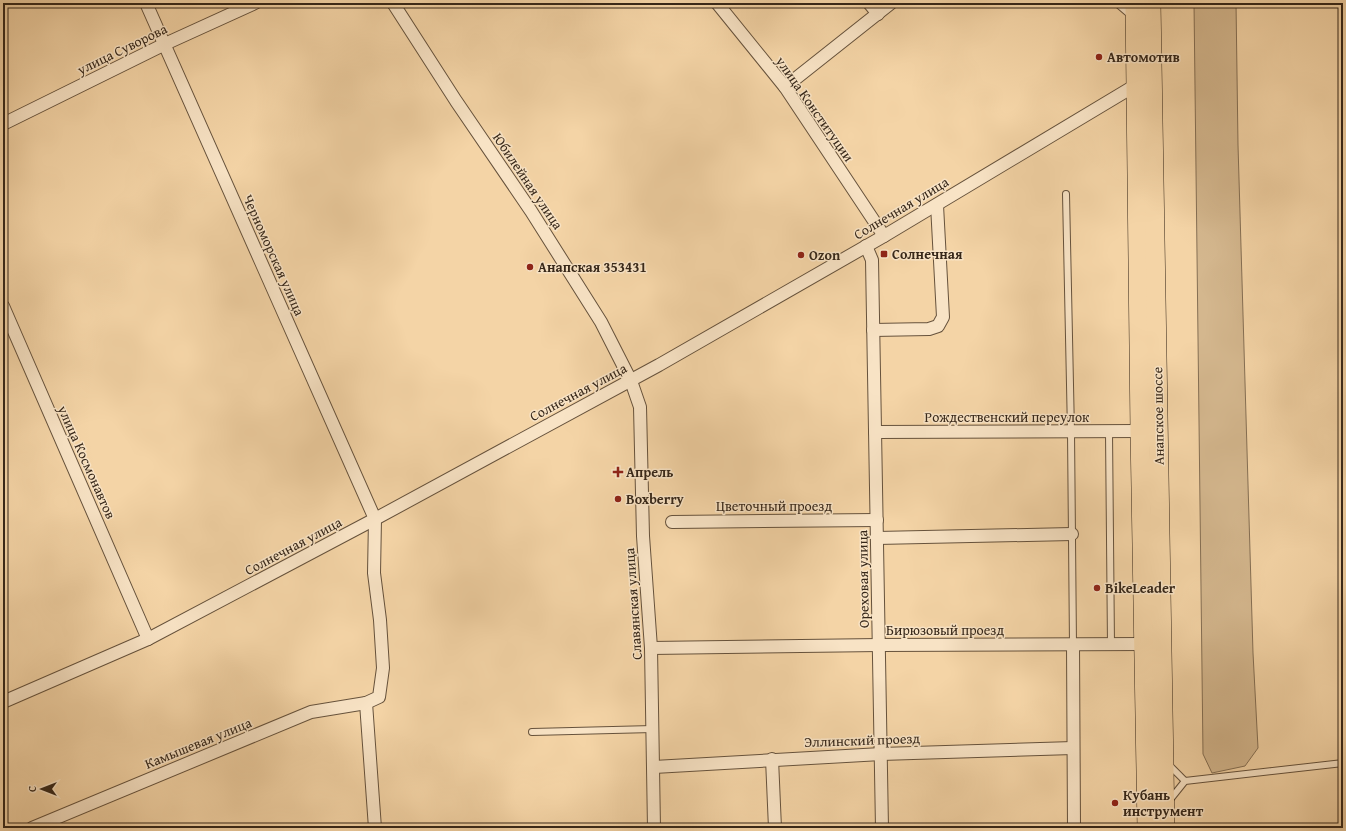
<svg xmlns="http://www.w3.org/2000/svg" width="1346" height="831" font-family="'Gentium Book Plus',serif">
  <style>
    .green { fill: #d4b78e; stroke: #856f54 }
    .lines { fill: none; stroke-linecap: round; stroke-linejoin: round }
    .service-casing { stroke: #66523c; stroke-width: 8 }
    .minor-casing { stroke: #66523c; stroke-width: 14 }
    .primary-casing { stroke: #362719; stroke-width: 20 }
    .service { stroke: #f8e3c5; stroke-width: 6 }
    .minor { stroke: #f8e3c5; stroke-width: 12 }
    .primary { stroke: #f4d4a6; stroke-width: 19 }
    .poi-dot { fill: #8f2418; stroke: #f8e3c5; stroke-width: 1.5 }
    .labels { text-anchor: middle; stroke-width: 3; stroke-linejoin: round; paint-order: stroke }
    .street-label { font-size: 14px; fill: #362719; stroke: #f8e3c5 }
    .poi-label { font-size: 14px; font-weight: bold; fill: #362719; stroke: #f8e3c5; text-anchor: start }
  </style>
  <rect width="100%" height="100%" fill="#f4d4a6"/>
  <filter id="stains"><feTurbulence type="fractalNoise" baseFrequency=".005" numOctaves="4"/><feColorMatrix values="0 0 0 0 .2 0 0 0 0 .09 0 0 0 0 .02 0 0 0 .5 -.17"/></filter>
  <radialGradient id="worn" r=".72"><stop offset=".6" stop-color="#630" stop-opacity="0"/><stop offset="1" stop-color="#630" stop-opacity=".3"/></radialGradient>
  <path class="green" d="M 1194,3 L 1236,3 L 1238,145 L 1253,653 L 1258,748 L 1245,766 L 1212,773 L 1203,754 Z"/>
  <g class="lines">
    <defs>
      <g id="service">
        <path d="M 1066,194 L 1071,432 L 1073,645"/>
        <path d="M 1109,432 L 1111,645"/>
        <path d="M 532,732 L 653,729"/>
        <path d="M 1168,764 L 1185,781"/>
        <path d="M 1169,801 L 1185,781 L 1343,763"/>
      </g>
      <g id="minor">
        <path d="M 393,3 L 456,101 L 531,211 L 601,322 L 631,381 L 640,407 L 643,536 L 651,648 L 654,828"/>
        <path d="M 717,3 L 785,87 L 884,236"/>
        <path d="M 869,3 L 878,14"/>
        <path d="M 1121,3 L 1135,15"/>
        <path d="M 785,87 L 891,3"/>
        <path d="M 3,124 L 165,44 L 255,3"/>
        <path d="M 866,246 L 872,260 L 882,828"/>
        <path d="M 3,306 L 148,639"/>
        <path d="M 873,330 L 929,329 L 938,326 L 943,317 L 937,205"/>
        <path d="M 875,432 L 1140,431"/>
        <path d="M 672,522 L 877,520"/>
        <path d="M 877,538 L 1072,534"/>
        <path d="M 1073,645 L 1074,828"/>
        <path d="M 651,648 L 879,645 L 1144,644"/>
        <path d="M 3,702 L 148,639 L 375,519 L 659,365 L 884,236 L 1136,85 L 1140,85"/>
        <path d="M 366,703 L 375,828"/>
        <path d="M 772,759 L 775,828"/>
        <path d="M 654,767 L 881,754 L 1073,748"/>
        <path d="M 32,828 L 311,712 L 366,703 L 379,697 L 383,668 L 380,620 L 374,573 L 375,519 L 146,3"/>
      </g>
      <g id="primary">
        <path d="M 1135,3 L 1140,431 L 1147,828"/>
        <path d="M 1151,3 L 1165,828"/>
      </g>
    </defs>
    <use href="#service" class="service-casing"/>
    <use href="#minor" class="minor-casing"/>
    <use href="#primary" class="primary-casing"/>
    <use href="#service" class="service"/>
    <use href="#minor" class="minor"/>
    <use href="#primary" class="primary"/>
  </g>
  <g class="poi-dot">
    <circle cx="1099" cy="57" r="4"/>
    <rect x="880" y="250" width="8" height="8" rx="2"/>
    <circle cx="801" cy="255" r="4"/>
    <circle cx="530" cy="267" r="4"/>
    <path d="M616 466h4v4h4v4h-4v4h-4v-4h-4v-4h4z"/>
    <circle cx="618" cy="499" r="4"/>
    <circle cx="1097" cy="588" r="4"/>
    <circle cx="1115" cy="803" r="4"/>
  </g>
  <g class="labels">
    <g class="street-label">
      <text transform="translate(122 49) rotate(-26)" y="5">улица Суворова</text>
      <text transform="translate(815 109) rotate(55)" y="5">улица Конституции</text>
      <text transform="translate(528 181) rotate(56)" y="5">Юбилейная улица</text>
      <text transform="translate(901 208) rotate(-31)" y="5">Солнечная улица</text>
      <text transform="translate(274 255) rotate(66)" y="5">Черноморская улица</text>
      <text transform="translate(578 392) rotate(-28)" y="5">Солнечная улица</text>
      <text transform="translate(1158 416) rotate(-91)" y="5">Анапское шоссе</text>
      <text x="1007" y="422">Рождественский переулок</text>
      <text transform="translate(87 462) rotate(66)" y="5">улица Космонавтов</text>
      <text x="774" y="511">Цветочный проезд</text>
      <text transform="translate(293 546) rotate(-28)" y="5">Солнечная улица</text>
      <text transform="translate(863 579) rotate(-91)" y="5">Ореховая улица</text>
      <text transform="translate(633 604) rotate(-94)" y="5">Славянская улица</text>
      <text x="945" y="635">Бирюзовый проезд</text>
      <text transform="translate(862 740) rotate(-2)" y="5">Эллинский проезд</text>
      <text transform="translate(198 743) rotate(-22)" y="5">Камышевая улица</text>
    </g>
    <g class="poi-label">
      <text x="1107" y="62">Автомотив</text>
      <text x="892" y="259">Солнечная</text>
      <text x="809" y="260">Ozon</text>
      <text x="538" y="272">Анапская 353431</text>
      <text x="626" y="477">Апрель</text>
      <text x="626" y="504">Boxberry</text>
      <text x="1105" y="593">BikeLeader</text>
      <text x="1123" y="800">Кубань<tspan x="1123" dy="16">инструмент</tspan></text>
    </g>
  </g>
  <rect width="1346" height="831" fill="none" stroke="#f4d4a6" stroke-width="16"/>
  <rect x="4" y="4" width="1338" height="823" fill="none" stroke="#362719" stroke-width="2"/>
  <rect x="8" y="8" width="1330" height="815" fill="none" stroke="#362719"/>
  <g transform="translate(42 789) rotate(270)" stroke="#f8e3c5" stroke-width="3" paint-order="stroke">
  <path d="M0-3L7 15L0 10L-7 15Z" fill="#362719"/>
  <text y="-6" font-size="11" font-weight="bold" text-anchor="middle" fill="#362719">С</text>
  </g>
  <rect width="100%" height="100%" filter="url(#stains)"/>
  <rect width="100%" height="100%" fill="url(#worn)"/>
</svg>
